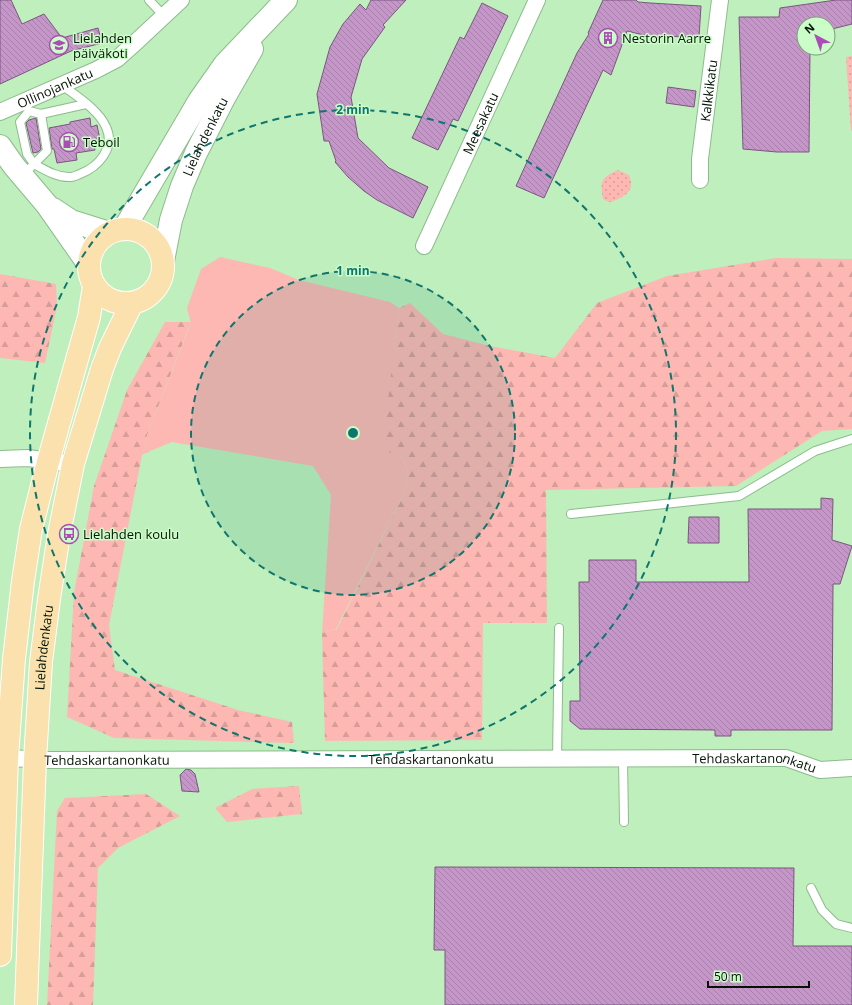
<svg xmlns="http://www.w3.org/2000/svg" width="852" height="1005" font-family="'Open Sans',sans-serif">
  <style>
    .grass { fill: #feb8b3 }
    .forest { fill: url(#forest-firs) }
    .park { fill: url(#park-dots) }
    .building { fill: url(#building-back-hatch); stroke: #7d5481 }
    .lines { fill: none; stroke-linecap: round; stroke-linejoin: round }
    .lane-casing { stroke: #8dbc8c; stroke-width: 10 }
    .street-casing { stroke: #8dbc8c; stroke-width: 18 }
    .secondary-casing { stroke: #8dbc8c; stroke-width: 24 }
    .primary-casing { stroke: #fff; stroke-width: 24 }
    .lane { stroke: #fff; stroke-width: 8 }
    .street { stroke: #fff; stroke-width: 16 }
    .secondary { stroke: #fff; stroke-width: 22 }
    .primary { stroke: #fbe1ad; stroke-width: 22 }
    .ring { fill: none; stroke: #0f766e; stroke-width: 2; stroke-dasharray: 7 5 }
    .labels { text-anchor: middle; stroke-width: 3; stroke-linejoin: round; paint-order: stroke }
    .poi-label { font-size: 13px; fill: #041404; stroke: #cbfdc9; text-anchor: start }
    .street-label { font-size: 13px; fill: #041404; stroke: #cbfdc9 }
    .centre { fill: #0f766e; stroke: #cbfdc9; stroke-width: 2 }
    .ring-label { font-size: 12px; text-anchor: middle; font-weight: bold; fill: #0f766e; stroke: #cbfdc9; stroke-width: 3; stroke-linejoin: round; paint-order: stroke }
  </style>
  <defs>
    <pattern id="forest-firs" width="22" height="20" patternUnits="userSpaceOnUse"><rect width="22" height="20" fill="#feb8b3"/><path d="M5 1l3.5 6h-7zM16 11l3.5 6h-7z" fill="#d89d98"/></pattern>
    <pattern id="park-dots" width="8" height="8" patternUnits="userSpaceOnUse"><rect width="8" height="8" fill="#feb8b3"/><path d="M2 2h.1M6 6h.1" fill="none" stroke="#d89d98" stroke-width="1.8" stroke-linecap="round"/></pattern>
    <pattern id="building-back-hatch" width="6" height="6" patternUnits="userSpaceOnUse"><rect width="6" height="6" fill="#c497c8"/><path d="M-1 5l2 2M0 0l6 6M5-1l2 2" fill="none" stroke="#a781aa"/></pattern>
  </defs>
  <rect width="100%" height="100%" fill="#beefbc"/>
  <path class="grass" d="M 220,257 L 270,268 L 299,280 L 390,302 L 399,308 L 383,450 L 402,457 L 408,472 L 405,491 L 336,629 L 322,633 L 331,495 L 313,466 L 172,442 L 150,451 L 145,446 L 147,435 L 191,323 L 187,308 L 201,269 Z"/>
  <g class="forest">
    <path d="M 776,258 L 852,259 L 852,429 L 822,431 L 736,486 L 546,490 L 547,623 L 483,623 L 482,740 L 325,741 L 322,633 L 337,629 L 405,491 L 408,472 L 402,457 L 382,450 L 399,308 L 410,303 L 443,334 L 490,346 L 555,358 L 597,303 L 667,276 Z"/>
    <path d="M 0,274 L 56,284 L 57,306 L 45,363 L 0,358 Z"/>
    <path d="M 165,322 L 191,322 L 147,435 L 145,446 L 150,451 L 142,455 L 109,625 L 115,670 L 238,710 L 292,722 L 294,743 L 114,738 L 67,717 L 74,593 L 94,486 L 127,390 Z"/>
    <path d="M 299,786 L 302,814 L 227,822 L 215,808 L 252,789 Z"/>
    <path d="M 146,794 L 180,816 L 118,848 L 98,868 L 93,1005 L 47,1005 L 57,811 L 65,798 Z"/>
  </g>
  <g class="park">
    <path d="M 852,56 L 852,130 L 851,131 L 846,57 Z"/>
    <path d="M 618,170 L 629,175 C 634,187 630,194 618,199 C 615,200 612,202 609,202 C 607,201 605,200 603,199 C 600,180 601,178 618,170 Z"/>
  </g>
  <g class="building">
    <path d="M 0,0 L 11,0 L 22,24 L 44,14 L 62,38 L 98,28 L 102,43 L 71,51 L 0,84 Z"/>
    <path d="M 371,0 L 406,0 L 383,25 L 385,27 L 362,59 L 351,97 L 358,138 L 389,168 L 428,187 L 413,218 L 377,200 L 364,191 L 348,177 L 335,162 L 336,161 L 329,141 L 324,141 L 317,94 L 330,47 L 343,24 L 360,4 L 366,10 Z"/>
    <path d="M 603,0 L 636,0 L 638,2 L 650,3 L 701,6 L 699,37 L 648,36 L 627,31 L 611,75 L 603,70 L 544,198 L 516,186 L 577,53 L 589,34 L 588,33 Z"/>
    <path d="M 836,0 L 852,0 L 852,24 L 828,30 L 828,24 L 804,24 L 804,50 L 810,50 L 809,152 L 777,152 L 743,149 L 739,17 L 779,17 L 780,8 Z"/>
    <path d="M 482,3 L 508,16 L 458,121 L 453,119 L 438,150 L 412,138 L 460,37 L 464,39 Z"/>
    <path d="M 668,87 L 696,91 L 694,107 L 666,103 Z"/>
    <path d="M 36,118 L 41,149 L 38,152 L 33,153 L 26,123 L 29,120 Z"/>
    <path d="M 90,118 L 91,127 L 97,125 L 100,140 L 93,141 L 95,150 L 76,153 L 77,160 L 57,163 L 54,149 L 52,149 L 49,128 L 70,124 L 70,122 Z"/>
    <path d="M 821,498 L 833,499 L 832,540 L 852,546 L 840,584 L 833,584 L 832,730 L 731,730 L 731,736 L 715,736 L 715,730 L 580,729 L 570,721 L 570,701 L 580,701 L 579,582 L 589,582 L 589,560 L 636,560 L 636,582 L 749,582 L 748,509 L 821,509 Z"/>
    <path d="M 689,517 L 719,517 L 719,543 L 688,543 Z"/>
    <path d="M 186,769 L 191,770 L 195,774 L 199,792 L 182,791 L 180,775 Z"/>
    <path d="M 435,867 L 794,868 L 793,946 L 852,946 L 852,1005 L 445,1005 L 445,950 L 434,950 Z"/>
  </g>
  <g class="lines">
    <defs>
      <g id="lane">
        <path d="M 149,0 L 164,16"/>
        <path d="M 41,114 L 47,151 L 34,164 L 27,154 L 20,122 L 29,111 L 41,114 L 86,104"/>
        <path d="M 23,175 L 34,164 C 45,170 58,178 71,177 C 74,177 77,175 80,174 C 98,167 116,148 106,127 C 99,110 76,96 62,85"/>
        <path d="M 571,514 L 739,496 L 815,451 L 852,439"/>
        <path d="M 557,759 L 559,628"/>
        <path d="M 623,759 L 624,822"/>
        <path d="M 811,888 L 822,910 L 836,924 L 852,928"/>
      </g>
      <g id="street">
        <path id="s1" d="M 0,112 L 96,70 L 117,59 L 136,42 L 181,0"/>
        <path id="s2" d="M 700,180 L 700,159 L 720,0"/>
        <path id="s3" d="M 424,246 L 537,0"/>
        <path d="M 0,459 L 28,458 L 73,464"/>
        <path id="s4" d="M 7,758 L 50,760 L 786,758 L 820,770 L 852,768"/>
      </g>
      <g id="secondary">
        <path d="M 0,146 L 14,166 L 47,205 L 89,265"/>
        <path d="M 53,209 L 71,221 L 109,233"/>
        <path d="M 124,229 L 199,101 L 225,64 L 286,0"/>
        <path id="s5" d="M 163,261 L 171,220 L 182,186 L 196,153 L 224,98 L 252,49"/>
      </g>
      <g id="primary">
        <circle cx="126" cy="266" r="37"/>
        <path d="M 0,955 L 7,758 L 14,659 L 23,581 L 31,529 L 48,462 L 89,317 L 94,286"/>
        <path id="s6" d="M 26,1005 L 35,760 L 41,662 L 49,599 L 59,534 L 73,464 L 102,369 L 110,348 L 132,303"/>
      </g>
    </defs>
    <use href="#lane" class="lane-casing"/>
    <use href="#street" class="street-casing"/>
    <use href="#secondary" class="secondary-casing"/>
    <use href="#primary" class="primary-casing"/>
    <use href="#lane" class="lane"/>
    <use href="#street" class="street"/>
    <use href="#secondary" class="secondary"/>
    <use href="#primary" class="primary"/>
  </g>
  <circle cx="353" cy="433" r="162" fill="#0f766e" fill-opacity=".12"/>
  <g class="ring">
    <circle cx="353" cy="433" r="162"/>
    <circle cx="353" cy="433" r="323"/>
  </g>
  <defs>
    <symbol id="building-ring" viewBox="-11 -11 22 22"><circle r="9.5" fill="#cbfdc9" stroke="#ac4db5" stroke-width="1.5"/><path d="M-4-6H4V6H1V3H-1V6H-4ZM-2.5-4.3h1.7v1.8h-1.7ZM.8-4.3h1.7v1.8H.8ZM-2.5-1h1.7V.8h-1.7ZM.8-1h1.7V.8H.8Z" fill="#ac4db5"/></symbol>
    <symbol id="school-ring" viewBox="-11 -11 22 22"><circle r="9.5" fill="#cbfdc9" stroke="#ac4db5" stroke-width="1.5"/><path d="M0-5L7-2L0 1L-7-2ZM-4 1L0 2.5L4 1V4Q0 6-4 4Z" fill="#ac4db5"/></symbol>
    <symbol id="fuel-ring" viewBox="-11 -11 22 22"><circle r="9.5" fill="#cbfdc9" stroke="#ac4db5" stroke-width="1.5"/><path d="M-5.5-6h7V0h2V4h1.3V-2.5L3-4.5l.8-.8L6-3V5H2.5V1h-1V6h-7ZM-4.2-4.7v3.2H.2V-4.7Z" fill="#ac4db5"/></symbol>
    <symbol id="bus-ring" viewBox="-11 -11 22 22"><circle r="9.5" fill="#cbfdc9" stroke="#ac4db5" stroke-width="1.5"/><path d="M-5-6H5V4H4V6H2V4H-2V6H-4V4H-5ZM-3.5-4V0h7V-4ZM-3.5 1.2v1.5H-2V1.2ZM2 1.2v1.5H3.5V1.2Z" fill="#ac4db5"/></symbol>
  </defs>
  <g fill-rule="evenodd">
    <use href="#building-ring" x="597" y="27" width="22" height="22"/>
    <use href="#school-ring" x="48" y="34" width="22" height="22"/>
    <use href="#fuel-ring" x="58" y="131" width="22" height="22"/>
    <use href="#bus-ring" x="58" y="523" width="22" height="22"/>
  </g>
  <g class="labels">
    <g class="poi-label">
      <text x="73" y="43">Lielahden<tspan x="73" dy="15">päiväkoti</tspan></text>
      <text x="622" y="43">Nestorin Aarre</text>
      <text x="83" y="147">Teboil</text>
      <text x="83" y="539">Lielahden koulu</text>
    </g>
    <g class="street-label">
      <text dy="5" stroke="none"><textPath href="#s1" startOffset="60">Ollinojankatu</textPath></text>
      <text dy="5" stroke="none"><textPath href="#s2" startOffset="90">Kalkkikatu</textPath></text>
      <text dy="5" stroke="none"><textPath href="#s3" startOffset="135">Meesakatu</textPath></text>
      <text dy="5" stroke="none"><textPath href="#s5" startOffset="132">Lielahdenkatu</textPath></text>
      <text dy="5" stroke="none"><textPath href="#s6" startOffset="358">Lielahdenkatu</textPath></text>
      <text dy="5" stroke="none"><textPath href="#s4" startOffset="100">Tehdaskartanonkatu</textPath></text>
      <text dy="5" stroke="none"><textPath href="#s4" startOffset="424">Tehdaskartanonkatu</textPath></text>
      <text dy="5" stroke="none"><textPath href="#s4" startOffset="748">Tehdaskartanonkatu</textPath></text>
    </g>
  </g>
  <circle cx="353" cy="433" r="6" class="centre"/>
  <g class="ring-label">
    <text x="353" y="114">2 min</text>
    <text x="353" y="275">1 min</text>
  </g>
  <g transform="translate(816 36) rotate(319)"><circle r="19" fill="#cbfdc9" stroke="#7ba07a"/>
  <path d="M0-3L7 15L0 10L-7 15Z" fill="#ac4db5"/>
  <text y="-6" font-size="11" font-weight="bold" text-anchor="middle" fill="#041404">N</text>
  </g>
  <path d="M708 981v6h101v-6" fill="none" stroke="#041404" stroke-width="2"/>
  <text x="714" y="981" font-size="12" fill="#041404" stroke="#cbfdc9" stroke-width="3" paint-order="stroke">50 m</text>
</svg>
